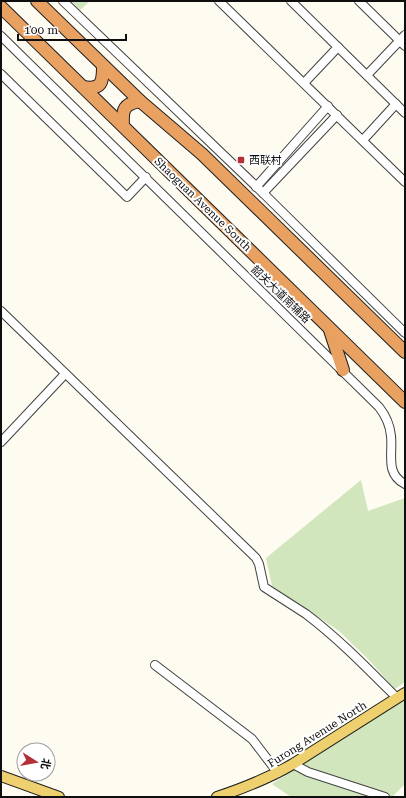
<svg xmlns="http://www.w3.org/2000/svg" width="406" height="798" font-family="'Roboto Serif','Noto Sans SC',serif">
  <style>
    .green { fill: #d1e6bc }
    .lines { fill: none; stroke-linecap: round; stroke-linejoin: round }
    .minor-casing { stroke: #414141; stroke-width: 10 }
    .major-casing { stroke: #1f1f1f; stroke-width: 12 }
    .highway-casing { stroke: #1f1f1f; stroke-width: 14 }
    .minor { stroke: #fff; stroke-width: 8 }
    .major { stroke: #eed06f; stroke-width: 10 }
    .highway { stroke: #e9a162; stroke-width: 12 }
    .poi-dot { fill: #b43036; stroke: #fff; stroke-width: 1.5 }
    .labels { text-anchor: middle; stroke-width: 4; stroke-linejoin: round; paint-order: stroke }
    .poi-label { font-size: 11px; fill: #0e0e0e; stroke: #fff; text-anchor: start }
    .street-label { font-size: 11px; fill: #0e0e0e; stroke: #fff }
  </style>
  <rect width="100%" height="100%" fill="#fefbf0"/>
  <g class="green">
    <path d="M 71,1 L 90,1 L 80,10 Z"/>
    <path d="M 361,480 L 368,511 L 405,498 L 405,682 L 395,689 L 369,660 L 339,631 L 272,586 L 266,558 Z"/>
    <path d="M 405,698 L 405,784 L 392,797 L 291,797 L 272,784 Z"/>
  </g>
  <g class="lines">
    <defs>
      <g id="minor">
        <path d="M 63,1 L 263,193 L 405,333"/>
        <path d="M 219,1 L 405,182"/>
        <path d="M 291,1 L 405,113"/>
        <path d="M 359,1 L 405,46"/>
        <path d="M 1,36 L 379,407 C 386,416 390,425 391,436 C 393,454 385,474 405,484"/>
        <path d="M 1,74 L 127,197 L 146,177"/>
        <path d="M 367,75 L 405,35"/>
        <path d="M 304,83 L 338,47"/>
        <path d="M 363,140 L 396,104"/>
        <path d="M 256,187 L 328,106"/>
        <path d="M 263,193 L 337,115"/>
        <path d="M 1,311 L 256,558 L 259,564 L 264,587 C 278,596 292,605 306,614 C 339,639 368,669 397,698"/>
        <path d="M 1,442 L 65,374"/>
        <path d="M 155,665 L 252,739 L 278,773"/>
        <path d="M 293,764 L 308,772 L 385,797"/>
      </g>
      <g id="major">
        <path d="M 1,776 L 59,797"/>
        <path d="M 217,797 C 244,788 269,778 293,764 L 405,693"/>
      </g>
      <g id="highway">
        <path d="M 37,1 L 140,101 L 202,154 L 405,352"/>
        <path d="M 1,7 L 405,402"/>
        <path d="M 83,87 C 102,90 103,82 103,66"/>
        <path d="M 123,125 C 122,109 124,104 140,101"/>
        <path d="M 330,330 L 343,370"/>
      </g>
    </defs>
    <use href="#minor" class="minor-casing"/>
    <use href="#major" class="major-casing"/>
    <use href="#highway" class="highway-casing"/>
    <use href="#minor" class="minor"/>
    <use href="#major" class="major"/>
    <use href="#highway" class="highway"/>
  </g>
  <rect class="poi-dot" x="237" y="156" width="8" height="8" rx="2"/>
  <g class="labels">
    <g class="poi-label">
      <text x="249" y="164">西联村</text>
    </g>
    <g class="street-label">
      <text transform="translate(203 204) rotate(44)" y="4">Shaoguan Avenue South</text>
      <text transform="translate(281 294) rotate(44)" y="4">韶关大道南辅路</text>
      <text transform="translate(317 734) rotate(-32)" y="4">Furong Avenue North</text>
    </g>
  </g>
  <rect width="406" height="798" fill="none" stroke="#0e0e0e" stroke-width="4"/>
  <g transform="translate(36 762) rotate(101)"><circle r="19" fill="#ffffff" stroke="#9f9f9f"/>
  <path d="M0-3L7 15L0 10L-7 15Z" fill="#b43036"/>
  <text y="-6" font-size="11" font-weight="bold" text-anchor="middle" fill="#0e0e0e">北</text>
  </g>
  <path d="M18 34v6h108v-6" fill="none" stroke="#0e0e0e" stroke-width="2"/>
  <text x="24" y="34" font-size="12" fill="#0e0e0e" stroke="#ffffff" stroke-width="3" paint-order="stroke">100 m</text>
</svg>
